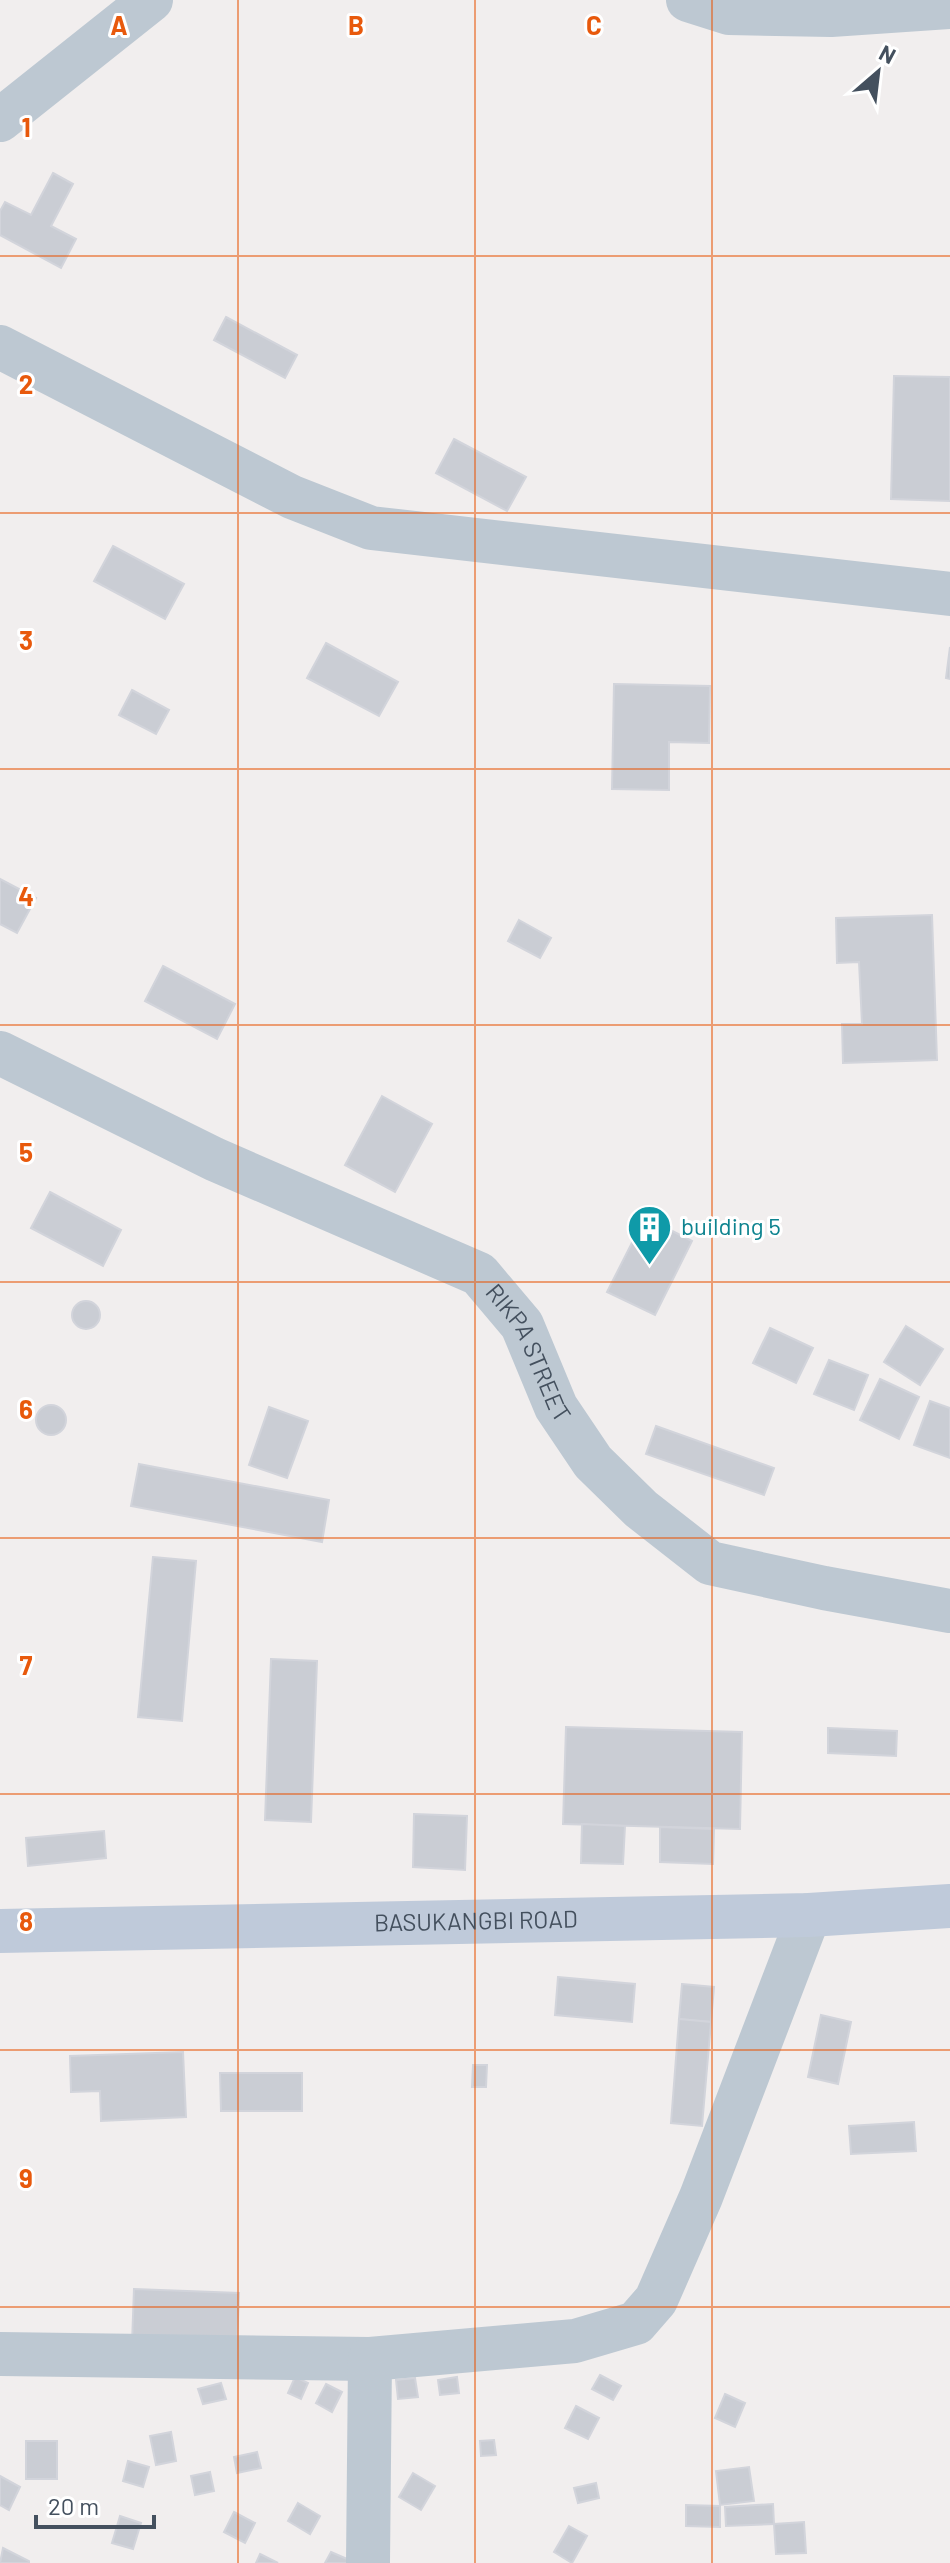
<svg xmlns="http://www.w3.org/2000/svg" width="950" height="2563" font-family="Barlow,sans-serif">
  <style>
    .building { fill: #cacdd4; stroke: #d2d4db; stroke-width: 2 }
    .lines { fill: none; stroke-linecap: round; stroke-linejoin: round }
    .street { stroke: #bdc8d2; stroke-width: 44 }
    .secondary { stroke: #bfcada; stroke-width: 44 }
    .grid { fill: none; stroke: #e8590c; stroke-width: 2; stroke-opacity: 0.55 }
    .labels { text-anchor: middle; stroke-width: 6; stroke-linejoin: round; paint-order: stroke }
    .culture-label { font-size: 24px; fill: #0d838f; stroke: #fff; text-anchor: start }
    .street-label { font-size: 24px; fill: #44505e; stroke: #fff }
    .grid-label { font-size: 26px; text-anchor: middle; font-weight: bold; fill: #e8590c; stroke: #fff; stroke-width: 6; stroke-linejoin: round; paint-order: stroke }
  </style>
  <rect width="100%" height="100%" fill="#f1eeee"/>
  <g class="building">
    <path d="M 53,173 L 73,184 L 51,226 L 76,239 L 61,268 L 0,235 L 0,211 L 5,202 L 31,215 Z"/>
    <path d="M 226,317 L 297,355 L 285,378 L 214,340 Z"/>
    <path d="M 894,376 L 950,377 L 950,501 L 891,499 Z"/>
    <path d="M 454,439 L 526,477 L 507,511 L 436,473 Z"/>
    <path d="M 113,546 L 184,584 L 165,619 L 94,581 Z"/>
    <path d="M 326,643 L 398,682 L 379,716 L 307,678 Z"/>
    <path d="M 950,647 L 950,679 L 946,678 Z"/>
    <path d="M 614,684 L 710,686 L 709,743 L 669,742 L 669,790 L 612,789 Z"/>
    <path d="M 132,690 L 169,710 L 156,734 L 119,715 Z"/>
    <path d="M 0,879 L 36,898 L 17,933 L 0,924 Z"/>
    <path d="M 932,915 L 937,1060 L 843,1063 L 842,1024 L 862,1024 L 859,962 L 837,963 L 836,918 Z"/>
    <path d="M 519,920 L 551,938 L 540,958 L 508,941 Z"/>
    <path d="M 163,966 L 235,1004 L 217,1039 L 145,1001 Z"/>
    <path d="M 382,1096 L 432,1124 L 395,1192 L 345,1165 Z"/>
    <path d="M 50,1192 L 121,1230 L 103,1266 L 31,1228 Z"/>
    <path d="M 645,1217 L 692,1241 L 655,1315 L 607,1292 Z"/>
    <circle cx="86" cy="1315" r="14"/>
    <path d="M 906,1326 L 943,1349 L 920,1385 L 884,1362 Z"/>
    <path d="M 770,1328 L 813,1348 L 796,1383 L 753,1363 Z"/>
    <path d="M 829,1360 L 868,1375 L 854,1410 L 814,1394 Z"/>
    <path d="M 880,1379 L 919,1397 L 899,1439 L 860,1420 Z"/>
    <path d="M 930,1401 L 950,1408 L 950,1458 L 914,1445 Z"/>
    <circle cx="51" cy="1420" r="15"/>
    <path d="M 269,1407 L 308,1421 L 287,1478 L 249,1465 Z"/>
    <path d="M 656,1426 L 774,1468 L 764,1495 L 646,1454 Z"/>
    <path d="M 139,1464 L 329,1500 L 322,1542 L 131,1506 Z"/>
    <path d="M 153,1557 L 196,1561 L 182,1721 L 138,1717 Z"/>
    <path d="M 271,1659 L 317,1661 L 311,1822 L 265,1820 Z"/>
    <path d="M 566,1727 L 742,1732 L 740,1829 L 563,1824 Z"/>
    <path d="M 828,1728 L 897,1731 L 896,1756 L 828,1753 Z"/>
    <path d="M 414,1814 L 467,1816 L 465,1870 L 413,1867 Z"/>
    <path d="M 582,1824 L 625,1826 L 623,1864 L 581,1863 Z"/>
    <path d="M 660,1827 L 714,1829 L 713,1864 L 660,1862 Z"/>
    <path d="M 104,1831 L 106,1858 L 28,1866 L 26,1838 Z"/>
    <path d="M 558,1977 L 635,1984 L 632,2022 L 555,2015 Z"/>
    <path d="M 682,1984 L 714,1987 L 711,2022 L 679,2019 Z"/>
    <path d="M 821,2015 L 851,2022 L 838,2084 L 808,2077 Z"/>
    <path d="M 679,2019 L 711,2022 L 702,2126 L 671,2123 Z"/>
    <path d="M 183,2052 L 186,2117 L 101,2121 L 100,2091 L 71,2092 L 70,2056 Z"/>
    <path d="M 473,2065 L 487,2065 L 486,2087 L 472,2087 Z"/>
    <path d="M 220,2073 L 302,2073 L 302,2111 L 221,2111 Z"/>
    <path d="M 914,2122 L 916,2151 L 851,2154 L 849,2126 Z"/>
    <path d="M 134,2289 L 239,2293 L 237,2347 L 132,2343 Z"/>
    <path d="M 600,2375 L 621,2386 L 613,2400 L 592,2389 Z"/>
    <path d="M 295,2377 L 308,2383 L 301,2399 L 288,2393 Z"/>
    <path d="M 457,2377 L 459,2393 L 440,2395 L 438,2380 Z"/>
    <path d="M 415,2378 L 418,2397 L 398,2399 L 396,2380 Z"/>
    <path d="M 221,2383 L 226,2399 L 203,2404 L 198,2389 Z"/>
    <path d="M 326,2384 L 342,2392 L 332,2412 L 316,2403 Z"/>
    <path d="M 725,2394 L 745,2403 L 735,2427 L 715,2418 Z"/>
    <path d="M 576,2406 L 599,2418 L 588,2439 L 565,2428 Z"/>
    <path d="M 171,2432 L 176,2461 L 156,2465 L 150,2436 Z"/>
    <path d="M 494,2440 L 496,2455 L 481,2456 L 480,2441 Z"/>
    <rect x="26" y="2441" width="31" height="38"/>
    <path d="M 257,2452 L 261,2468 L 237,2473 L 234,2457 Z"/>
    <path d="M 128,2461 L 149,2467 L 143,2487 L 123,2481 Z"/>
    <path d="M 749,2467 L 754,2501 L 720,2505 L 716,2471 Z"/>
    <path d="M 210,2472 L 214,2491 L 195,2495 L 191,2476 Z"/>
    <path d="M 413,2473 L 435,2486 L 421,2510 L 399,2497 Z"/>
    <path d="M 0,2476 L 20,2487 L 9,2510 L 0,2505 Z"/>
    <path d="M 596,2483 L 599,2498 L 578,2503 L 574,2488 Z"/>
    <path d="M 298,2503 L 320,2516 L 310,2534 L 288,2521 Z"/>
    <path d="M 773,2504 L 774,2524 L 726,2526 L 725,2507 Z"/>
    <path d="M 686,2505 L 720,2506 L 720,2527 L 686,2526 Z"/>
    <path d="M 234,2512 L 255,2523 L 245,2543 L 224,2532 Z"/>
    <path d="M 120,2516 L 141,2523 L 133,2549 L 112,2543 Z"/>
    <path d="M 804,2522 L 806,2553 L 776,2554 L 774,2524 Z"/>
    <path d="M 569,2526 L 587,2536 L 572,2563 L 554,2552 Z"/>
    <path d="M 3,2548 L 29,2561 L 29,2563 L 0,2563 Z"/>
    <path d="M 331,2552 L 354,2562 L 354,2563 L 325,2563 Z"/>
    <path d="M 260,2554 L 278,2563 L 256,2563 Z"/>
  </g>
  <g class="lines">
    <g class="street">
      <path d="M 688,0 L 729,13 L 831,15 L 950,7"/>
      <path d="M 0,120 L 151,0"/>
      <path d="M 0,347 L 292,497 L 371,528 L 950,594"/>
      <path id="s1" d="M 0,1053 L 214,1159 L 479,1274 L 522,1325 L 556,1407 L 593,1462 L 641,1509 L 710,1563 L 824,1588 L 950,1611"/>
      <path d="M 0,2354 L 370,2359"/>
      <path d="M 368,2563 L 370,2359 L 575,2341 L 636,2323 L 656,2300 L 701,2197 L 809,1915"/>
    </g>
    <path class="secondary" id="s2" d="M 0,1931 L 809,1915 L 950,1906"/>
  </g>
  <path class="grid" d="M 238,0 L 238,2563M 475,0 L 475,2563M 712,0 L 712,2563M 0,256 L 950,256M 0,513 L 950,513M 0,769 L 950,769M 0,1025 L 950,1025M 0,1282 L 950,1282M 0,1538 L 950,1538M 0,1794 L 950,1794M 0,2050 L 950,2050M 0,2307 L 950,2307"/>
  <defs>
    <symbol id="building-pin" viewBox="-11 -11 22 30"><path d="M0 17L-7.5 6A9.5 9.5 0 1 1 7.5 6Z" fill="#0f9aa8" stroke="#fff"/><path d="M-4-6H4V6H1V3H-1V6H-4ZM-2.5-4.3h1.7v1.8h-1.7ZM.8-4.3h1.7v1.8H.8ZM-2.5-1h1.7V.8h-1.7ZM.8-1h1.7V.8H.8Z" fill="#fff"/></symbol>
  </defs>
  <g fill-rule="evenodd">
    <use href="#building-pin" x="624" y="1202" width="51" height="69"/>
  </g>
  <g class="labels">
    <g class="culture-label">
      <text x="681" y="1235">building 5</text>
    </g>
    <g class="street-label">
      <text dy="8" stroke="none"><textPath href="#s1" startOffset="622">RIKPA STREET</textPath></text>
      <text dy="8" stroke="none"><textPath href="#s2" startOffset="476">BASUKANGBI ROAD</textPath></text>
    </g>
  </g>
  <g class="grid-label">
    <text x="119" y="35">A</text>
    <text x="356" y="35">B</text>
    <text x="594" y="35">C</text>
    <text x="26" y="137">1</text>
    <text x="26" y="394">2</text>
    <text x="26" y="650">3</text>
    <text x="26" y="906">4</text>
    <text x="26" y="1162">5</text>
    <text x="26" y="1419">6</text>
    <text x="26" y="1675">7</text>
    <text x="26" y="1931">8</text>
    <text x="26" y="2188">9</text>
  </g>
  <g transform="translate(878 72) rotate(28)" stroke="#ffffff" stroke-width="6" paint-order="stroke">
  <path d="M0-6L14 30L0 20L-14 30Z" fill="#44505e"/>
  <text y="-12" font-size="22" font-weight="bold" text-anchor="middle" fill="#44505e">N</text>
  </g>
  <path d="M36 2515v12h118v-12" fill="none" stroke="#44505e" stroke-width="4"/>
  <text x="48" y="2515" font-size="24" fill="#44505e" stroke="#ffffff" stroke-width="6" paint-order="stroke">20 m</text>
</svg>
